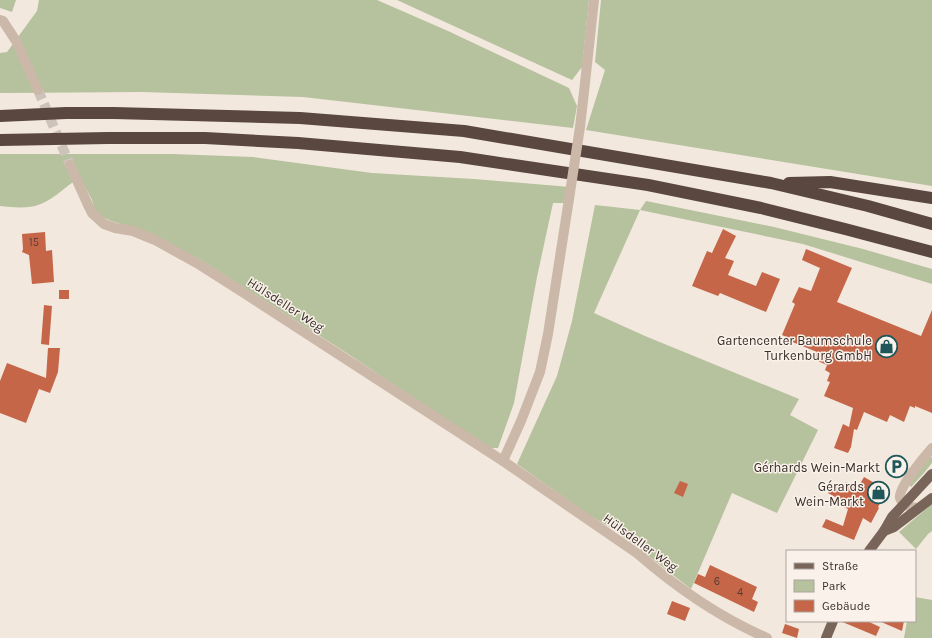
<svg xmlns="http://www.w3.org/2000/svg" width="932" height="638" font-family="Karla,sans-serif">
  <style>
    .green { fill: #b6c19d }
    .building { fill: #c56649 }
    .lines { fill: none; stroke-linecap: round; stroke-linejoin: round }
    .minor-tunnel { stroke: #cdc3ba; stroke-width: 10; stroke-dasharray: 10 5; stroke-linecap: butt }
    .minor { stroke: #cbb8a9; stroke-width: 10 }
    .major { stroke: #79645a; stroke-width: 10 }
    .highway { stroke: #594740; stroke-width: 12 }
    .minor-bridge { stroke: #cbb8a9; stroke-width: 10 }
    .labels { text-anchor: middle; stroke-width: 3; stroke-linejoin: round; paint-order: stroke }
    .number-label { font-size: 11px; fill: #5b3c31 }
    .street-label { font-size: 13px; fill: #382e29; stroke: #faf2ea }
    .poi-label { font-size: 13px; fill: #382e29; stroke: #faf2ea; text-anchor: end }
  </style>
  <rect width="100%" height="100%" fill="#f2e8de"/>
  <g class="green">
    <path d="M 0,0 L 16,0 L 12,12 L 0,8 Z"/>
    <path d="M 39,0 L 377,0 L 448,31 L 569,88 L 577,106 L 573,128 L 303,97 L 142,92 L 0,93 L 0,53 L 7,52 L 37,11 Z"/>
    <path d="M 397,0 L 589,0 L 582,67 L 572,80 Z"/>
    <path d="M 601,0 L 932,0 L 932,186 L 586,130 L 605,70 L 595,62 Z"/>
    <path d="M 0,154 L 173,154 L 253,157 L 372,173 L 474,179 L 570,187 L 564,203 L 553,203 L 537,277 L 514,403 L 498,448 L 489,448 L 345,352 L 201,260 L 133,228 L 114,222 L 104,218 L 95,210 L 92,200 L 73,164 L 73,182 C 62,190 52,200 38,205 C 27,209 12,207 0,206 Z"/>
    <path d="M 646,201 L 774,227 L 863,249 L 932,269 L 932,284 L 803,244 L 640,210 L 594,313 L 645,336 L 799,399 L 790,415 L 818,430 L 777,513 L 732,493 L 691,589 L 616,531 L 589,515 L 517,464 L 557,376 L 572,321 L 595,205 L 640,210 Z"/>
    <path d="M 932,457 L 932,463 L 924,473 L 911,487 L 909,485 L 928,458 Z"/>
    <path d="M 932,504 L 932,531 L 928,534 L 916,549 L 899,532 Z"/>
    <path d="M 915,597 L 932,600 L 932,638 L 904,638 L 907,621 L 915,621 Z"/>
  </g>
  <g class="building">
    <path d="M 723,229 L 736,236 L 725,258 L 734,261 L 728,275 L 756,286 L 762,272 L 780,279 L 766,312 L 720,293 L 718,296 L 692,286 L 707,251 L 712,253 Z"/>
    <path d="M 45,232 L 46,251 L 52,250 L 54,282 L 32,284 L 29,255 L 22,252 L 23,249 L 22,234 Z"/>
    <path d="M 806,249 L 852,268 L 837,302 L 921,336 L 932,310 L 932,413 L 915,406 L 915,408 L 910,406 L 904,422 L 890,415 L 887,422 L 864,412 L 857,430 L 854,429 L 851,447 L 848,453 L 834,448 L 843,424 L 849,427 L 853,408 L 824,396 L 830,382 L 827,381 L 830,373 L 825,370 L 827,365 L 813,359 L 817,352 L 790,341 L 791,339 L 782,335 L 795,304 L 792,302 L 799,287 L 811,291 L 820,268 L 802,260 Z"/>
    <rect x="59" y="290" width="10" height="9"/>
    <path d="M 44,305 L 52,306 L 49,345 L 41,344 Z"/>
    <path d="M 48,348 L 60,348 L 58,372 L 50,393 L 39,389 L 26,423 L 0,413 L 0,381 L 7,363 L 46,378 Z"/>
    <path d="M 864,477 L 887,490 L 878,507 L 879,508 L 871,523 L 863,518 L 854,540 L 822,527 L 826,519 L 843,526 L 848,509 L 844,507 L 846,503 L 828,493 L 833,485 L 842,489 L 846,482 L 857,489 Z"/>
    <path d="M 680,481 L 688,484 L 683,497 L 674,493 Z"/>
    <path d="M 710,565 L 757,587 L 752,599 L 758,602 L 754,612 L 694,583 L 698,574 L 705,577 Z"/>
    <path d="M 672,601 L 690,608 L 685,621 L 667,614 Z"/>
    <path d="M 840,621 L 867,621 L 880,627 L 876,636 Z"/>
    <path d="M 879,621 L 904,621 L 902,631 Z"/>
    <path d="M 785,624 L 799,629 L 797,638 L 782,633 Z"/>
  </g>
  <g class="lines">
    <path class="minor-tunnel" d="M 38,90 L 70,165"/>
    <g class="minor">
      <path d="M 0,20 L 3,21 L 16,41 L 38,90"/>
      <path d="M 580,127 L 584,92 L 594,0"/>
      <path d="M 70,165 L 88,205 L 92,213 L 104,224 L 115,228 L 133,231 L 155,240 L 200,265 L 244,293 L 503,461 L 638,554 C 677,588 719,617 767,638"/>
      <path d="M 503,461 L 521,421 L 540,372 L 548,334 L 569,199"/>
      <path d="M 918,508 C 912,508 902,505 900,498 C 898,488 925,456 932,448"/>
    </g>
    <g class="major">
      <path d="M 884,531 L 894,527 L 932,498"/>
      <path d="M 869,551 L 884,531 L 892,517 L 932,474"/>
      <path d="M 826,638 L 833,621"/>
    </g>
    <g class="highway">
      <path d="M 0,116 L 66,113 L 114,113 L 300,118 L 464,131 L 771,183 L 868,206 L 932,224"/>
      <path d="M 0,140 L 108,138 L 205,138 L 298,143 L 460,157 L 648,185 L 761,208 L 845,229 L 932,252"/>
      <path d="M 789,183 L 830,182 L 932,198"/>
    </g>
    <path class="minor-bridge" d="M 569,199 L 580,127"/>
  </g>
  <defs>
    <symbol id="shop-ring" viewBox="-11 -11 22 22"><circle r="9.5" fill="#faf2ea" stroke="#1f5659" stroke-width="1.5"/><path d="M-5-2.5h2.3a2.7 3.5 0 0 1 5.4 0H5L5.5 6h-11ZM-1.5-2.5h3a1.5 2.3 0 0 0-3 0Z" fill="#1f5659"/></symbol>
    <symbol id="parking-ring" viewBox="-11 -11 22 22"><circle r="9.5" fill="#faf2ea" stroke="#1f5659" stroke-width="1.5"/><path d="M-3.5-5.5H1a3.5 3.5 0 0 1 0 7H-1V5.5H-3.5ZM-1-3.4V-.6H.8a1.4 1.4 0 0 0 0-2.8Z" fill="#1f5659"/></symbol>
  </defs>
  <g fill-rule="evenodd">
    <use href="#shop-ring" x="874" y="334" width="25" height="25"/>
    <use href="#parking-ring" x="884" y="454" width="25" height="25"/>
    <use href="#shop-ring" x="866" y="480" width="25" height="25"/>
  </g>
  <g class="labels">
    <g class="number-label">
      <text x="34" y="246">15</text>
      <text x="717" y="585">6</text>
      <text x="740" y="596">4</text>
    </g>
    <g class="street-label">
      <text transform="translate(286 304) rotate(33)" y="5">Hülsdeller Weg</text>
      <text transform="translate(641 542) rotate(36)" y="5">Hülsdeller Weg</text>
    </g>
    <g class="poi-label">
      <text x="872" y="345">Gartencenter Baumschule<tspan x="872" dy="15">Turkenburg GmbH</tspan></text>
      <text x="880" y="472">Gérhards Wein-Markt</text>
      <text x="864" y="491">Gérards<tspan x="864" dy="15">Wein-Markt</tspan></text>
    </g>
  </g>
  <rect x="786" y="550" width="130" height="72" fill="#faf2ea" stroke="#aca49d"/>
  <rect x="794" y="563" width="20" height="6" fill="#79645a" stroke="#aca49d"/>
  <text x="822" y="570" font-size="12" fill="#382e29">Straße</text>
  <rect x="794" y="580" width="20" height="12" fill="#b6c19d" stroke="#aca49d"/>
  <text x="822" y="590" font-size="12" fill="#382e29">Park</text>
  <rect x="794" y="600" width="20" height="12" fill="#c56649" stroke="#aca49d"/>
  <text x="822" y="610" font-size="12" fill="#382e29">Gebäude</text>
</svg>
